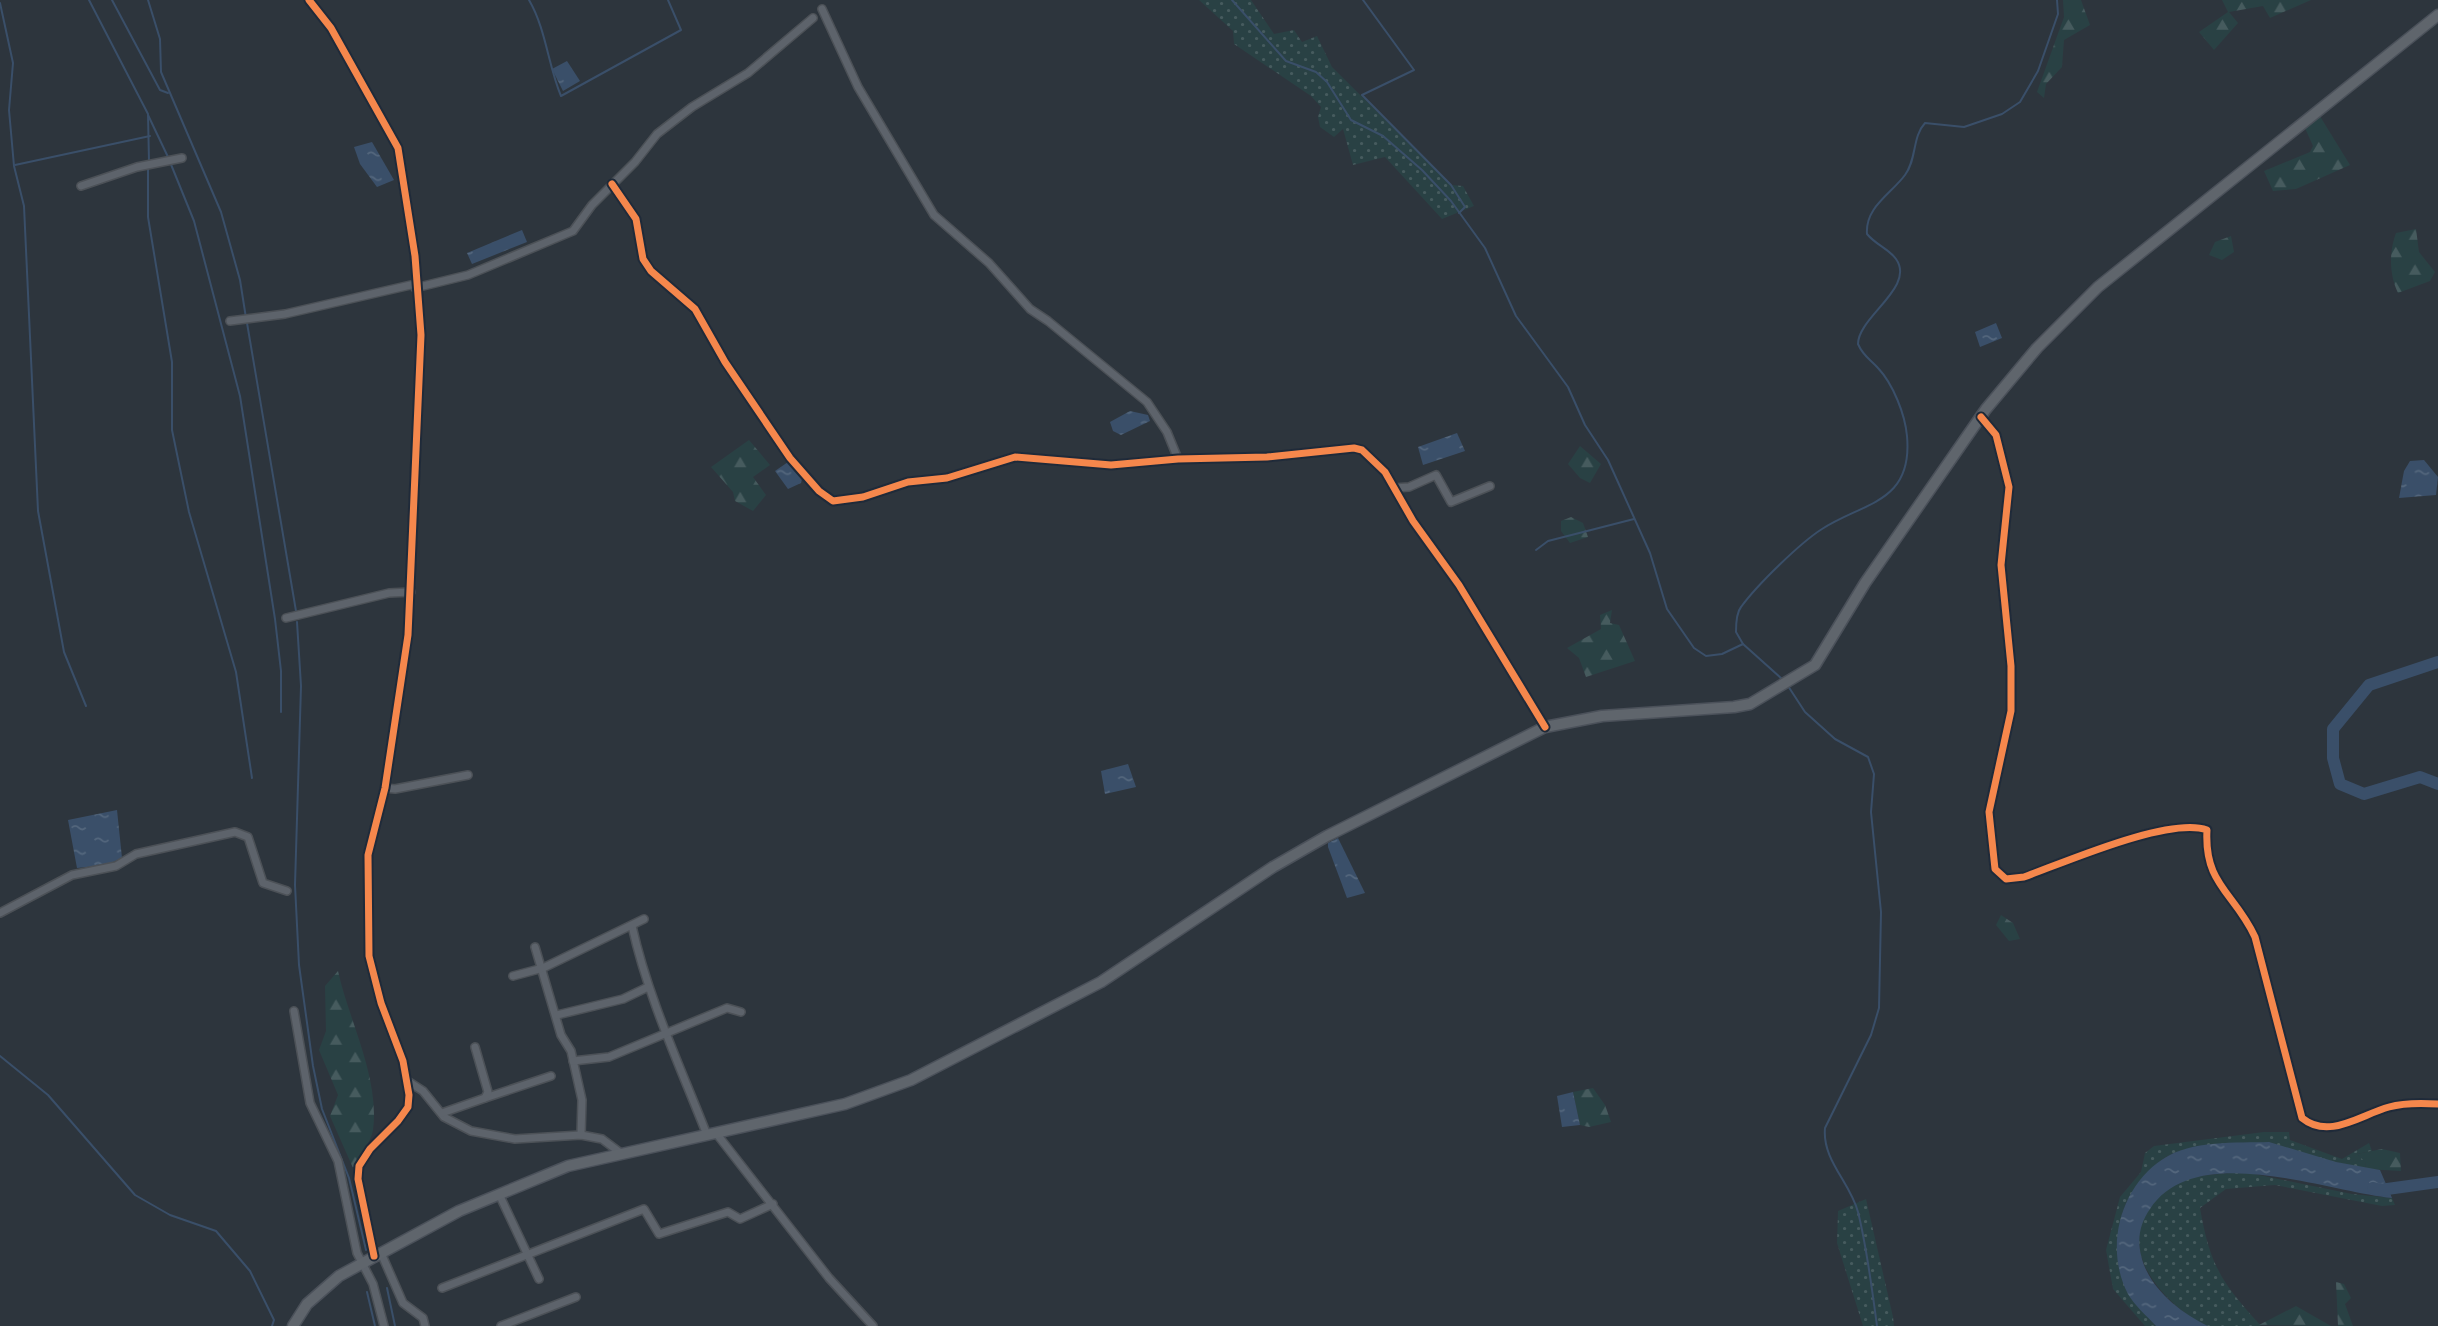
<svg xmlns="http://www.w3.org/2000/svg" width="2438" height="1326" font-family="Arial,sans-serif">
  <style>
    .grass { fill: url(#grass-dots) }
    .forest { fill: url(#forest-firs) }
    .water { fill: url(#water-ripples) }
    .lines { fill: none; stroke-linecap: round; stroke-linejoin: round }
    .stream { stroke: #3a4f69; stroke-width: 2 }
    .river { stroke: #3a4f69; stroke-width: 12 }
    .minor-casing { stroke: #4c5157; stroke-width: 10 }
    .primary-casing { stroke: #4b515a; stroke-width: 13 }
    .minor { stroke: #5d636b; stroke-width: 7 }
    .primary { stroke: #5f656c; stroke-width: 10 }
    .cycleway-casing { stroke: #1f2a39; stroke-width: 11 }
    .cycleway { stroke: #f5874c; stroke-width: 7 }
  </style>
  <defs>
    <pattern id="grass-dots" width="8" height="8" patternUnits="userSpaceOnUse" patternTransform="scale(1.75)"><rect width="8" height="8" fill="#294144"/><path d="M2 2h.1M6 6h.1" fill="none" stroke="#465b5e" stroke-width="1.8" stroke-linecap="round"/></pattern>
    <pattern id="forest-firs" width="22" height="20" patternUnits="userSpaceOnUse" patternTransform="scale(1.75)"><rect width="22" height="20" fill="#294144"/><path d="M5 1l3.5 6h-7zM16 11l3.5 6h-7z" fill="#465b5e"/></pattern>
    <pattern id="water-ripples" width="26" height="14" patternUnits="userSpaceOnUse" patternTransform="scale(1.75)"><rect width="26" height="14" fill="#3a4f69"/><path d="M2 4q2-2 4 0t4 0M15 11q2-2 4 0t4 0" fill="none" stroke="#54677d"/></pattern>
  </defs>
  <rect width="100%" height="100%" fill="#2d353d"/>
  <g class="grass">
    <path d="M 1199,0 L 1251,0 L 1274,34 L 1294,30 L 1302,42 L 1317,36 L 1332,67 L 1451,185 L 1463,186 L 1474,206 L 1442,219 L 1385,157 L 1353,165 L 1343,129 L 1334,137 L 1320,127 L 1318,117 L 1321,107 L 1311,96 L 1234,44 L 1233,31 Z"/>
    <path d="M 2264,1132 L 2289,1132 L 2290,1140 L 2342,1159 L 2369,1143 L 2372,1151 L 2357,1154 L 2365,1161 L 2366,1169 C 2312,1157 2216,1131 2166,1157 C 2157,1162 2150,1173 2144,1180 C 2131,1194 2124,1202 2121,1221 C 2111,1271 2124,1291 2156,1326 L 2145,1326 L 2113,1289 L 2106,1250 L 2120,1197 L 2141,1172 L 2145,1153 L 2154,1146 Z"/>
    <path d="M 2244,1172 L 2352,1194 L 2392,1198 L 2395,1205 L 2382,1206 L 2275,1185 L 2226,1189 L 2200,1208 C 2210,1266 2222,1283 2261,1326 C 2244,1326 2223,1326 2207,1326 C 2197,1323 2188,1315 2180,1309 C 2144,1279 2120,1236 2159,1195 C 2180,1173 2216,1175 2244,1172 Z"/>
    <path d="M 1866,1199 L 1893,1317 L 1894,1326 L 1863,1326 L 1837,1243 L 1838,1211 Z"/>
  </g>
  <g class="forest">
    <path d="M 2063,0 L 2081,0 L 2090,25 L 2064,40 L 2062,67 L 2046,84 L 2044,98 L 2037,92 L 2064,17 Z"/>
    <path d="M 2222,0 L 2311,0 L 2270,18 L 2263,6 L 2229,12 L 2238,23 L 2214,50 L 2199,32 L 2228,12 Z"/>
    <path d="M 2318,113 L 2350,165 L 2296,189 L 2273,191 L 2264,171 L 2310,152 L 2313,146 L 2305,128 Z"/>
    <path d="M 2416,229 L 2419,252 L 2435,272 L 2430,281 L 2398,293 C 2389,274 2389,252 2396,233 Z"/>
    <path d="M 2231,236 L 2234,252 L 2222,260 L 2209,255 L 2215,242 Z"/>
    <path d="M 749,440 L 770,465 L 753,477 L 766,495 L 753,511 L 735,501 L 733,492 L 711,467 Z"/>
    <path d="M 1580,446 L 1601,464 L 1590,483 L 1580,478 L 1568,464 Z"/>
    <path d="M 1571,517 L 1583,523 L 1588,537 L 1570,543 L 1561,531 L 1561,521 Z"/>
    <path d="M 1612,610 L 1610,623 L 1619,625 L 1635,661 L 1586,677 L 1579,658 L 1567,648 L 1601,629 L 1600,615 Z"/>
    <path d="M 2001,915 L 2013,923 L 2020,939 L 2009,941 L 1996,925 Z"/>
    <path d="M 338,971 C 349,1021 380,1078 373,1130 C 371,1142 359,1157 353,1168 L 330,1116 L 338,1095 L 319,1050 L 326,1031 L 325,986 Z"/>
    <path d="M 1593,1088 L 1605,1105 L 1611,1122 L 1589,1127 L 1580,1125 L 1573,1092 Z"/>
    <path d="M 2382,1149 L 2400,1153 L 2401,1171 L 2366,1169 L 2365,1162 L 2357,1154 Z"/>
    <path d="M 2336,1282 L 2344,1284 L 2351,1298 L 2345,1304 L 2353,1326 L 2338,1326 Z"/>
    <path d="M 2296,1306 L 2331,1326 L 2259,1325 Z"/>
  </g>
  <g class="water">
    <path d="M 567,61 L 580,81 L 563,91 L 552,69 Z"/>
    <path d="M 372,142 L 394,180 L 377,187 L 360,164 L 354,147 Z"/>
    <path d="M 522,230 L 527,242 L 472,264 L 467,253 Z"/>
    <path d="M 1996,323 L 2002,338 L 1980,347 L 1975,332 Z"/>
    <path d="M 1130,411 L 1148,415 L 1150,421 L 1121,435 L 1113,431 L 1110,422 Z"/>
    <path d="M 1457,433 L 1465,451 L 1423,465 L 1418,447 Z"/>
    <path d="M 2424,460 L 2438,477 L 2436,495 L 2399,498 L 2404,471 L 2410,461 Z"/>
    <path d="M 788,462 L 802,479 L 801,483 L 788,489 L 775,471 Z"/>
    <path d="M 1128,764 L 1136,787 L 1105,794 L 1101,771 Z"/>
    <path d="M 117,810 L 122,858 L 106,865 L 77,868 L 68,820 Z"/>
    <path d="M 1338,838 L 1365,893 L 1347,898 L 1328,847 L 1328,843 Z"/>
    <path d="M 1573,1092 L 1580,1125 L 1562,1127 L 1557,1096 Z"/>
    <path d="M 2269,1142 L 2336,1162 L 2380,1170 L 2392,1198 C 2324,1191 2195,1140 2150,1209 C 2140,1223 2137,1239 2141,1255 C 2148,1287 2179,1312 2208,1326 L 2156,1326 C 2147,1316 2134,1305 2128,1294 C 2104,1248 2120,1187 2163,1159 C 2191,1140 2237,1143 2269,1142 Z"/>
  </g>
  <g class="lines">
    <g class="stream">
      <path d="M 89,0 L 148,114 L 149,162"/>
      <path d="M 112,0 L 160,90 L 168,93"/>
      <path d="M 148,0 L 160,39 L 161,72 L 221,212 L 240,280 L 246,318"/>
      <path d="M 529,0 C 546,29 548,65 561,96 L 681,30 L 668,0"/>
      <path d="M 1232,0 L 1286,61 L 1316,72 L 1327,82 L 1351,120 L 1383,136 L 1422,170 L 1451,201 L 1485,248 L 1516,316 L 1568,387 L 1585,425 L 1608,460 L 1650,553 L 1667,609 L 1694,648 L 1706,656 L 1722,654 L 1743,644 L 1782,679"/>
      <path d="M 1363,0 L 1414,70 L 1362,95 L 1451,185 L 1465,207 L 1459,213"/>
      <path d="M 0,3 L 13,63 L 9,110 L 14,166 L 24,206 L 38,511 L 64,652 L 86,706"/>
      <path d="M 148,115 L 168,157"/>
      <path d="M 170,162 L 194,221 L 240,396 L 275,619 L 281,671 L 281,712"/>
      <path d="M 15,165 L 150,136"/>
      <path d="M 148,168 L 148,217 L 172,362 L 172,430 L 189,512 L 236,672 L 252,778"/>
      <path d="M 247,323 L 296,611"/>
      <path d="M 1536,550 L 1548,541 L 1634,519"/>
      <path d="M 297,622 L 301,686 L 295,885 L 299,965 L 313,1066 L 322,1109 L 349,1178 L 366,1250"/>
      <path d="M 1743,644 L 1736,632 C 1736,624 1736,613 1741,607 C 1757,585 1800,543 1822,529 C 1864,502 1913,503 1907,436 C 1905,414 1893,384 1878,368 C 1870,359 1863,356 1858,344 C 1858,317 1916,287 1896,259 C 1889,249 1876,245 1867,234 C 1865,207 1891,194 1905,175 C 1917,159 1912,137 1925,123 L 1964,127 L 2002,114 L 2020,102 L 2038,71 L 2058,14 L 2057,0"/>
      <path d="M 1788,686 L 1805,712 L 1835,739 L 1868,757 L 1874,774 L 1871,812 L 1881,912 L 1879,1008 L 1871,1035 L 1825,1128 C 1822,1160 1850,1182 1858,1212 C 1867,1248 1872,1289 1877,1326"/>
      <path d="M 0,1056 L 48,1095 L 135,1195 L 170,1215 L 216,1231 L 250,1271 L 274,1320 L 272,1326"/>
      <path d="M 387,1288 L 395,1326"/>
      <path d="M 367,1292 L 375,1326"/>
    </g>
    <g class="river">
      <path d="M 2438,662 L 2369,685 L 2333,729 L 2333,758 L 2340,784 L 2364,794 L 2420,777 L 2438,784"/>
      <path d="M 2373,1188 L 2380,1190 L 2438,1182"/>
    </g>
    <defs>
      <g id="minor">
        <path d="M 309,0 L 331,28 L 398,148 L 415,256 L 421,335 L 408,635 L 385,788 L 368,855 L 369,956 L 381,1003 L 403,1061 L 409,1095 L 408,1107 L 398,1121 L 370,1149 L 359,1166 L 358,1179 L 374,1256"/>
        <path d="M 822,9 L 858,87 L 934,215 L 989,263 L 1030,309 L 1048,321 L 1147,402 L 1167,432 L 1178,459"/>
        <path d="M 612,184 L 636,219 L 643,259 L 651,271 L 695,309 L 725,362 L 790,458 L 819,491 L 833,501 L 863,497 L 908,482 L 947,478 L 1015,457 L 1111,465 L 1178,459 L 1267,457 L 1354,448 L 1362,450 L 1385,472 L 1413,521 L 1459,585 L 1545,727"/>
        <path d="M 81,186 L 137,167 L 182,158"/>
        <path d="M 415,288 L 468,275 L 573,231 L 592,205 L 635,162 L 657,134 L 692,107 L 748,73 L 813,18"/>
        <path d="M 230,321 L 285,314 L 415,284"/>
        <path d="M 1981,417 L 1996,435 L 2009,487 L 2001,565 L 2011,666 L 2011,711 L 1989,812 L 1995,869 L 2006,879 L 2024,877 C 2063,863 2170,816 2207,830 C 2204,885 2234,892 2255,937 L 2302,1118 C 2329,1140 2360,1115 2389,1107 C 2403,1103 2423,1103 2438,1104"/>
        <path d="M 1394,488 L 1409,487 L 1436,475 L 1451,502 L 1490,486"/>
        <path d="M 286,618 L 389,593 L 411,592"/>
        <path d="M 385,788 L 395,789 L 468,775"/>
        <path d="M 0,913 L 72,875 L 116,866 L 136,854 L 235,832 L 248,837 L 263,883 L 287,891"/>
        <path d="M 632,926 C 648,998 680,1066 707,1135"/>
        <path d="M 535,947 L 561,1035 L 571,1051 L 582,1100 L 581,1135"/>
        <path d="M 513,976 L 543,968 L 644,919"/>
        <path d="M 294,1011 L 310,1103 L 338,1161 L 357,1253 L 373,1284 L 384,1326"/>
        <path d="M 557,1015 L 623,999 L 648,987"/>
        <path d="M 573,1061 L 609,1057 L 727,1008 L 741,1012"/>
        <path d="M 409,1082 L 423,1091 L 444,1117 L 471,1131 L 515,1139 L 581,1135 L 602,1139 L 622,1154"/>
        <path d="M 485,1098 L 551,1076"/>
        <path d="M 442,1113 L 485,1098 L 488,1092 L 475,1047"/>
        <path d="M 716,1133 L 829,1278 L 873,1326"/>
        <path d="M 499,1194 L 539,1279"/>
        <path d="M 381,1253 L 403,1303 L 423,1318 L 425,1326"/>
        <path d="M 442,1288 L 644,1209 L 659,1234 L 728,1212 L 740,1219 L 773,1204"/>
        <path d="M 501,1326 L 576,1297"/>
      </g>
      <path id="primary" d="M 293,1326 L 307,1304 L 339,1276 L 459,1211 L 568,1166 L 845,1104 L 911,1080 L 1101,982 L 1273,867 L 1327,836 L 1545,727 L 1602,716 L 1734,707 L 1750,704 L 1815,665 L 1865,583 L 1986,409 L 2037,348 L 2098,287 L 2438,15"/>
    </defs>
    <use href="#minor" class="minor-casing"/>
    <use href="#primary" class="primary-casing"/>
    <use href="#minor" class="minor"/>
    <use href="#primary" class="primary"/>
    <defs>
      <g id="cycleway">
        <path d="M 309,0 L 331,28 L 398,148 L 415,256 L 421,335 L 408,635 L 385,788 L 368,855 L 369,956 L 381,1003 L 403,1061 L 409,1095 L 408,1107 L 398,1121 L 370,1149 L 359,1166 L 358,1179 L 374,1256"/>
        <path d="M 612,184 L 636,219 L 643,259 L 651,271 L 695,309 L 725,362 L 790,458 L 819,491 L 833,501 L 863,497 L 908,482 L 947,478 L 1015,457 L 1111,465 L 1178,459 L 1267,457 L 1354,448 L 1362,450 L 1385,472 L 1413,521 L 1459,585 L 1545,727"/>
        <path d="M 1981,417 L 1996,435 L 2009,487 L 2001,565 L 2011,666 L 2011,711 L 1989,812 L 1995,869 L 2006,879 L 2024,877 C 2063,863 2170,816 2207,830 C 2204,885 2234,892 2255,937 L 2302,1118 C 2329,1140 2360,1115 2389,1107 C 2403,1103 2423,1103 2438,1104"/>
      </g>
    </defs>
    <use href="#cycleway" class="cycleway-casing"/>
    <use href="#cycleway" class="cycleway"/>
  </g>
</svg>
